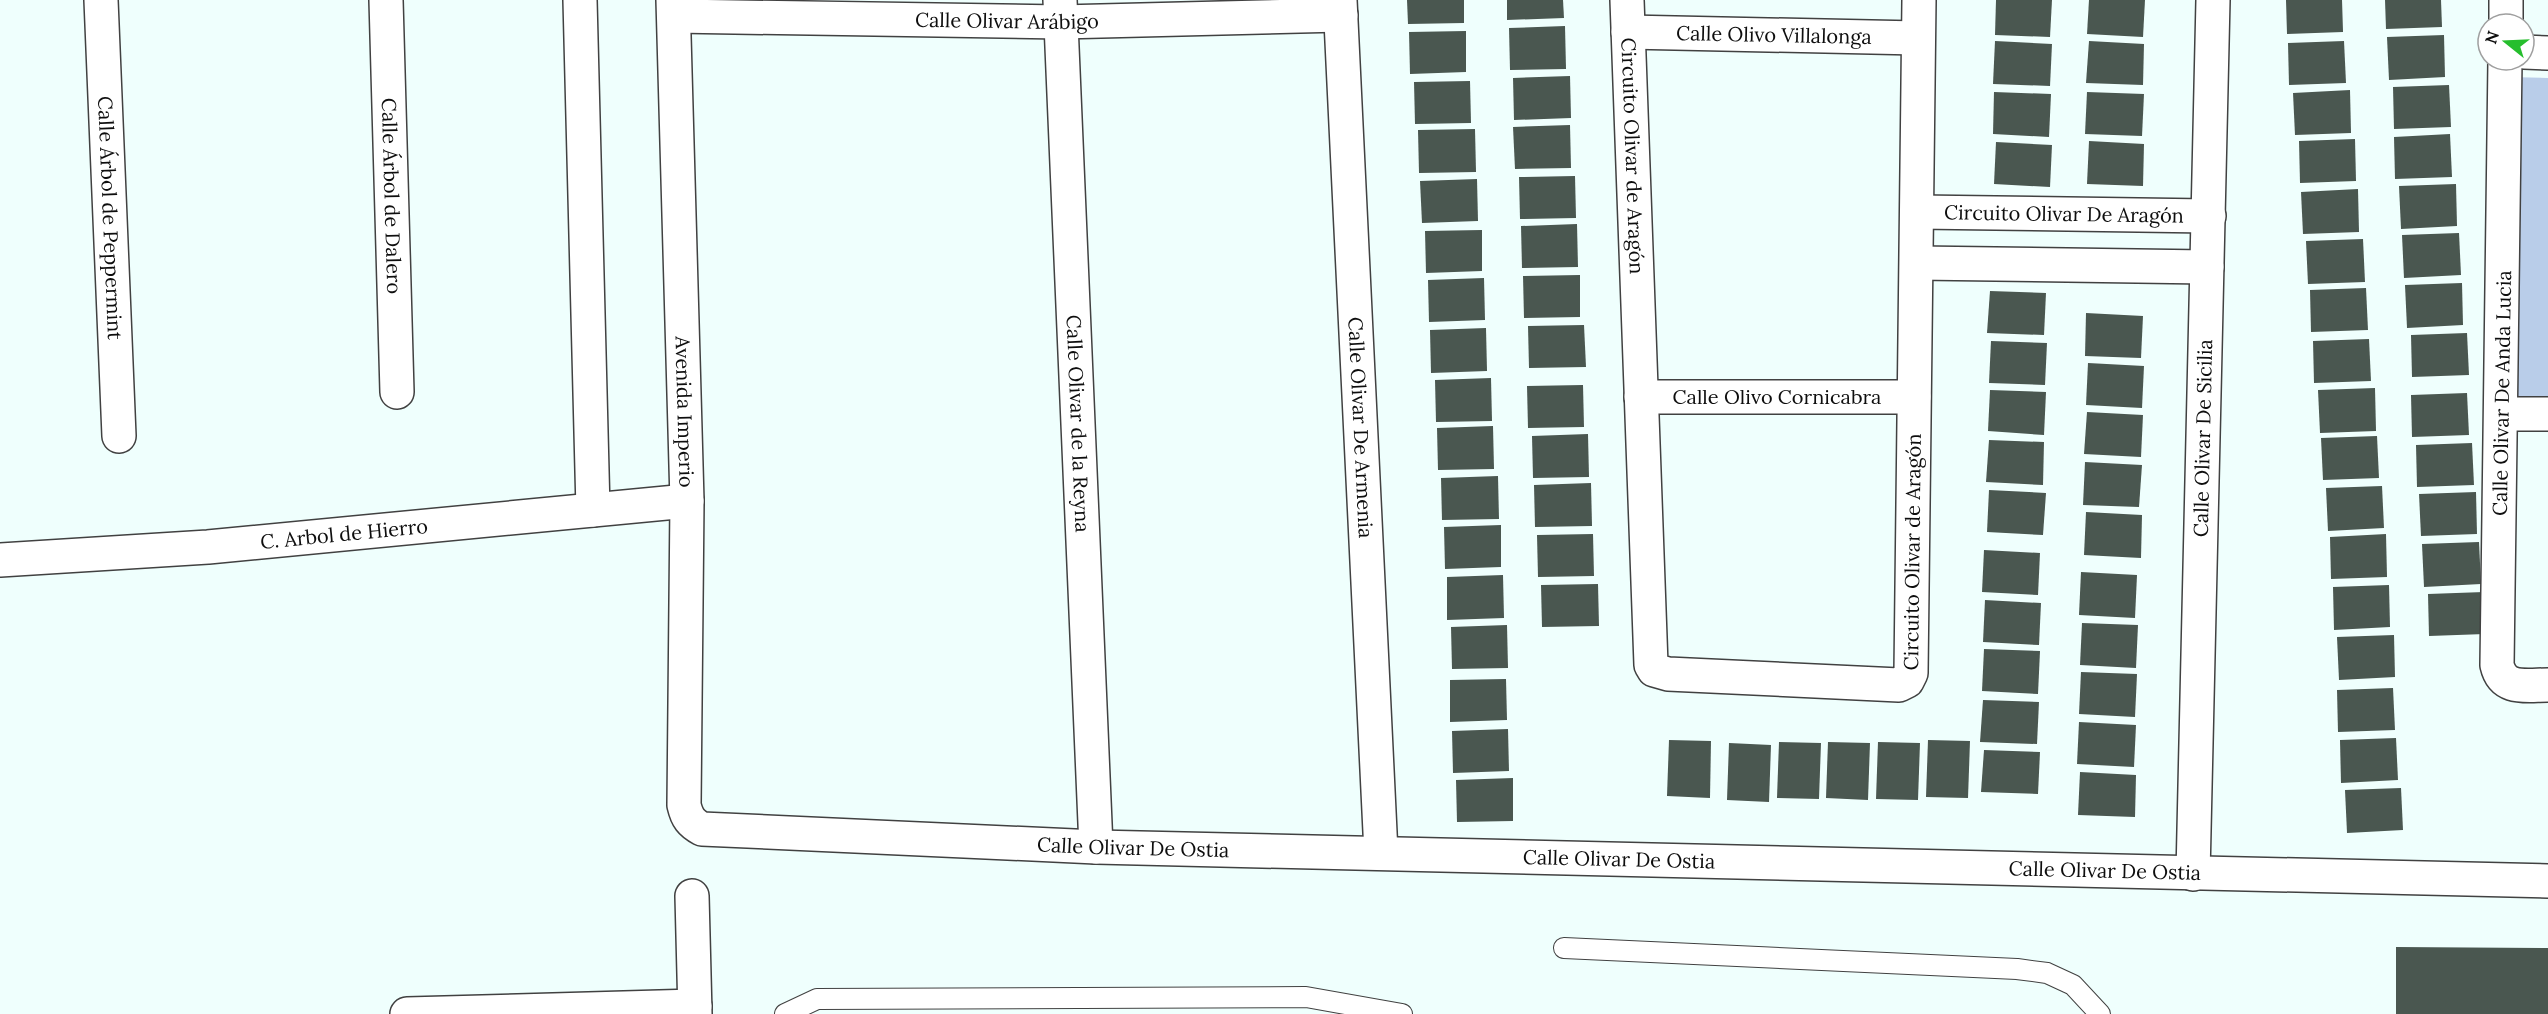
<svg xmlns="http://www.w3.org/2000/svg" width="2548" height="1014" font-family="Lora,serif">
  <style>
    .green { fill: #b9cde9 }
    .building { fill: #4a5750 }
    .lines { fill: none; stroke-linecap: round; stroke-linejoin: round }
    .service-casing { stroke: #414141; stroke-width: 22 }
    .minor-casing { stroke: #414141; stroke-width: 36 }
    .tertiary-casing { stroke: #414141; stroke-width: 36 }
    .service { stroke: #fff; stroke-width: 20 }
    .minor { stroke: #fff; stroke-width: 33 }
    .tertiary { stroke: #fff; stroke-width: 33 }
    .labels { text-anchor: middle; stroke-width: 6; stroke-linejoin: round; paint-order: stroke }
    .street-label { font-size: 20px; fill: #0e0e0e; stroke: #fff }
  </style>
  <rect width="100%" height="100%" fill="#effffd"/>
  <path class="green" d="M 2507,77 L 2548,78 L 2548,412 L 2503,412 Z"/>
  <g class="building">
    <path d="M 1407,0 L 1464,0 L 1464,23 L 1408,24 Z"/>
    <path d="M 1507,0 L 1563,0 L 1564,18 L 1507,20 Z"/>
    <path d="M 1996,0 L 2052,0 L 2050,37 L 1995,35 Z"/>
    <path d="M 2089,0 L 2145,0 L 2143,37 L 2087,34 Z"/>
    <path d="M 2286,0 L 2342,0 L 2343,32 L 2287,34 Z"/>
    <path d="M 2385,0 L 2441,0 L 2442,27 L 2386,29 Z"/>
    <path d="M 1565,26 L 1566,69 L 1510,70 L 1509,28 Z"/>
    <path d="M 1466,31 L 1466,72 L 1410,74 L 1409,32 Z"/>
    <path d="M 2444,35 L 2445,77 L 2389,80 L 2387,37 Z"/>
    <path d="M 1995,41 L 2052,44 L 2050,86 L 1993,84 Z"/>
    <path d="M 2089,41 L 2144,44 L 2143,85 L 2086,83 Z"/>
    <path d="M 2344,41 L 2346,83 L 2289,85 L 2288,43 Z"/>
    <path d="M 1570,76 L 1571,118 L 1514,120 L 1513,78 Z"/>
    <path d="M 1470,81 L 1471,123 L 1415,124 L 1414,82 Z"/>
    <path d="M 2449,85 L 2451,127 L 2394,129 L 2393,87 Z"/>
    <path d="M 2350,90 L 2351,133 L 2295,135 L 2293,93 Z"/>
    <path d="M 1994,92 L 2051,94 L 2049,137 L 1993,134 Z"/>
    <path d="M 2087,92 L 2144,94 L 2142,136 L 2085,134 Z"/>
    <path d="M 1570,125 L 1571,168 L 1515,169 L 1513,127 Z"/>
    <path d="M 1475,129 L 1476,172 L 1419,173 L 1418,130 Z"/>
    <path d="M 2450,134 L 2452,177 L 2395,179 L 2394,137 Z"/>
    <path d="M 2355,139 L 2356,181 L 2300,183 L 2299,141 Z"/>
    <path d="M 2089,141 L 2144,144 L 2143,186 L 2087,184 Z"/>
    <path d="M 1996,142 L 2052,145 L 2050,187 L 1994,184 Z"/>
    <path d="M 1575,176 L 1576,218 L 1520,219 L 1519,177 Z"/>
    <path d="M 1477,179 L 1478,221 L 1422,223 L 1420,181 Z"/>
    <path d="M 2456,184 L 2457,226 L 2401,229 L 2399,186 Z"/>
    <path d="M 2358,189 L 2359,232 L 2303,234 L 2301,192 Z"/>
    <path d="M 1577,224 L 1578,267 L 1522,268 L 1521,226 Z"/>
    <path d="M 1482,230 L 1482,271 L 1426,273 L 1425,231 Z"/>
    <path d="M 2459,233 L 2461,275 L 2404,278 L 2402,235 Z"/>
    <path d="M 2363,239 L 2365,282 L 2308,284 L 2306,241 Z"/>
    <path d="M 1580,275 L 1580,317 L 1524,318 L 1523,276 Z"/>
    <path d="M 1484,278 L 1485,320 L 1429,322 L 1428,280 Z"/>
    <path d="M 2462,283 L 2463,325 L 2407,328 L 2405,285 Z"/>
    <path d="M 2366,288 L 2368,330 L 2311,332 L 2310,290 Z"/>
    <path d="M 1990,291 L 2046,293 L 2044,335 L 1987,333 Z"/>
    <path d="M 2086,313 L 2143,316 L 2141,358 L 2085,356 Z"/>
    <path d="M 1584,325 L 1586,367 L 1529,368 L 1528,326 Z"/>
    <path d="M 1486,328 L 1487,371 L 1431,373 L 1430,330 Z"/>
    <path d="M 2467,333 L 2469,375 L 2412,377 L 2411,335 Z"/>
    <path d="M 2369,339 L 2371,381 L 2314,383 L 2313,341 Z"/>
    <path d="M 1991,341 L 2047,343 L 2045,385 L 1989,383 Z"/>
    <path d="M 2088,363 L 2144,366 L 2142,408 L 2086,405 Z"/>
    <path d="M 1491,378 L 1492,421 L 1436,422 L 1435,380 Z"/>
    <path d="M 1583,385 L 1584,427 L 1528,428 L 1527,386 Z"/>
    <path d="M 2375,388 L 2376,431 L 2320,433 L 2318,390 Z"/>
    <path d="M 1990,390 L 2046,392 L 2044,435 L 1988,431 Z"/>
    <path d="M 2467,393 L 2469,435 L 2412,437 L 2411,395 Z"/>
    <path d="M 2087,412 L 2143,415 L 2141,457 L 2084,454 Z"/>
    <path d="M 1493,426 L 1494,469 L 1438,470 L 1437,428 Z"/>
    <path d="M 1588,434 L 1589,477 L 1533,478 L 1532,436 Z"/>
    <path d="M 2377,436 L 2379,478 L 2323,480 L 2321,438 Z"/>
    <path d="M 1989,440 L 2044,442 L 2043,485 L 1986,482 Z"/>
    <path d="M 2472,443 L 2474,485 L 2417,487 L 2416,445 Z"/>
    <path d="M 2085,462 L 2142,465 L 2139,507 L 2083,505 Z"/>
    <path d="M 1498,476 L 1499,519 L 1442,520 L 1441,478 Z"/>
    <path d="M 1591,483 L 1592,526 L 1535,527 L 1534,485 Z"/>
    <path d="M 2382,486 L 2384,528 L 2328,531 L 2326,488 Z"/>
    <path d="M 1989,490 L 2046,493 L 2043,535 L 1987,532 Z"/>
    <path d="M 2476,492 L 2477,534 L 2421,536 L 2419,494 Z"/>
    <path d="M 2086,512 L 2142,515 L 2141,558 L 2084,555 Z"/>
    <path d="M 1501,525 L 1501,567 L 1445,569 L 1444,527 Z"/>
    <path d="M 1593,534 L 1594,576 L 1538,577 L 1537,535 Z"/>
    <path d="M 2386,534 L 2387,577 L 2331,579 L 2330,537 Z"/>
    <path d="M 2479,542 L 2481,584 L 2424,587 L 2422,544 Z"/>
    <path d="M 1984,550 L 2040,553 L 2038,595 L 1982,592 Z"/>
    <path d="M 2081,572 L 2137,575 L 2135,618 L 2079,615 Z"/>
    <path d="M 1503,575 L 1504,618 L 1447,620 L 1447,577 Z"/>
    <path d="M 1598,584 L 1599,626 L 1542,627 L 1541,585 Z"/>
    <path d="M 2389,585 L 2390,627 L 2334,630 L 2333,587 Z"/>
    <path d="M 2484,592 L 2485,634 L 2429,636 L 2428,594 Z"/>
    <path d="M 1985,600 L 2041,603 L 2039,645 L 1983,642 Z"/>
    <path d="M 2082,623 L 2138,625 L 2136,668 L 2080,665 Z"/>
    <path d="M 1507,625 L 1508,668 L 1452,669 L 1451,627 Z"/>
    <path d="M 2394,635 L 2395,677 L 2339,680 L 2337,637 Z"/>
    <path d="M 1984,649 L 2040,651 L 2038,694 L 1982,691 Z"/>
    <path d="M 2081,672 L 2137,674 L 2135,717 L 2079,714 Z"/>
    <path d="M 1506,679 L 1507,720 L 1450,722 L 1450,680 Z"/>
    <path d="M 2393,688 L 2395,730 L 2338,732 L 2337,690 Z"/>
    <path d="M 1983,700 L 2039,702 L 2037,744 L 1980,742 Z"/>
    <path d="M 2079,722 L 2136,725 L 2134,767 L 2077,764 Z"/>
    <path d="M 1508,729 L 1509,771 L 1453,773 L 1452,731 Z"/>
    <path d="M 2396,738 L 2398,780 L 2341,783 L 2340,740 Z"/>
    <path d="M 1669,740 L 1711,741 L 1710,798 L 1667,796 Z"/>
    <path d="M 1928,740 L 1970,741 L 1968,798 L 1926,797 Z"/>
    <path d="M 1779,742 L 1821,743 L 1819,799 L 1777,798 Z"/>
    <path d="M 1828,742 L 1870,743 L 1868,800 L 1826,798 Z"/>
    <path d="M 1878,742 L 1920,743 L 1918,800 L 1876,799 Z"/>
    <path d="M 1729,743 L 1771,745 L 1769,802 L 1727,800 Z"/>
    <path d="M 1984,750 L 2040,752 L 2038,794 L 1981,792 Z"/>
    <path d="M 2080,772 L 2136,775 L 2135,817 L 2078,815 Z"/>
    <path d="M 1513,778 L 1513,821 L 1457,822 L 1456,780 Z"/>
    <path d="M 2401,788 L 2403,830 L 2347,833 L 2345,790 Z"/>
    <path d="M 2396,947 L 2548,948 L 2548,1014 L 2396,1014 Z"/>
  </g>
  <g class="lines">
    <defs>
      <g id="service">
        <path d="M 1564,948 L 2017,969 L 2047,973 L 2073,985 L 2100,1014"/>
        <path d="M 785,1014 L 817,999 L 1306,997 L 1402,1014"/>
      </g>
      <g id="minor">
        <path id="s1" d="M 101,0 L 119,436"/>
        <path id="s2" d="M 386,0 L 397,392"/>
        <path id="s3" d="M 1060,0 L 1096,847"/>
        <path id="s4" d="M 1340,0 L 1381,853"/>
        <path id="s5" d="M 1627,0 L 1651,665 L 1654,670 L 1668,674 L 1899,685 L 1907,681 L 1911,673 L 1919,0"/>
        <path id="s6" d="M 674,16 L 1061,22 L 1341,15"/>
        <path d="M 2506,24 L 2506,0"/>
        <path id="s7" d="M 1628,32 L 1918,38"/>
        <path d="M 2524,52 L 2548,53"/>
        <path d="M 2505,60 L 2497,665 C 2503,691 2526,685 2548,685"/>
        <path id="s8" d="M 1918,212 L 2209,216"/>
        <path d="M 1917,263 L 2207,267"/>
        <path id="s9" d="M 1641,397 L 1914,397"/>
        <path d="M 2502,414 L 2548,414"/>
        <path id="s10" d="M 2193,874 L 2213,0"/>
        <path d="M 692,896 L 695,1014"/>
        <path d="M 407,1014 L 695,1006"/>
      </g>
      <g id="tertiary">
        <path d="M 580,0 L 593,510"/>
        <path id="s11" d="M 673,0 L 687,501 L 684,805 C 687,818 691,823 702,829 L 1096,847 L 2548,881"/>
        <path id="s12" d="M 0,560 L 208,547 L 687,501"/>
      </g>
    </defs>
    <use href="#service" class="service-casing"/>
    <use href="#minor" class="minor-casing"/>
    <use href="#tertiary" class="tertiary-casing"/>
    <use href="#service" class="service"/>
    <use href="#minor" class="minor"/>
    <use href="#tertiary" class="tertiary"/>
  </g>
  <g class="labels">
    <g class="street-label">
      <text dy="7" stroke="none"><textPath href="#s6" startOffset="333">Calle Olivar Arábigo</textPath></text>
      <text dy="7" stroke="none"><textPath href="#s7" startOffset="146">Calle Olivo Villalonga</textPath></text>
      <text dy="7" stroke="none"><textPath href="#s5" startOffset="156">Circuito Olivar de Aragón</textPath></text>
      <text dy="7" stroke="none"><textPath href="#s2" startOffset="196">Calle Árbol de Dalero</textPath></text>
      <text dy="7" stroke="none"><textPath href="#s8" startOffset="146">Circuito Olivar De Aragón</textPath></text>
      <text dy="7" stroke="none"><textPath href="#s1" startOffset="218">Calle Árbol de Peppermint</textPath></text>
      <text transform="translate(2502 393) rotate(-89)" y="7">Calle Olivar De Anda Lucia</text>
      <text dy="7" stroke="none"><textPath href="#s9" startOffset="136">Calle Olivo Cornicabra</textPath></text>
      <text dy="7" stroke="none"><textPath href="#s11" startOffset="412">Avenida Imperio</textPath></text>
      <text dy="7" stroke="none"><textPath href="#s3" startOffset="424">Calle Olivar de la Reyna</textPath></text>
      <text dy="7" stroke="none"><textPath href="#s4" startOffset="428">Calle Olivar De Armenia</textPath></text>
      <text dy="7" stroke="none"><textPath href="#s10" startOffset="436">Calle Olivar De Sicilia</textPath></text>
      <text dy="7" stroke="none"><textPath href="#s12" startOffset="345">C. Arbol de Hierro</textPath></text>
      <text dy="7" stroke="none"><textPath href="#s5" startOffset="1056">Circuito Olivar de Aragón</textPath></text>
      <text dy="7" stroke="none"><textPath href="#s11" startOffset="1268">Calle Olivar De Ostia</textPath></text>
      <text dy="7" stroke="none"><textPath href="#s11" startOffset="1754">Calle Olivar De Ostia</textPath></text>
      <text dy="7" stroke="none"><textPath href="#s11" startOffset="2240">Calle Olivar De Ostia</textPath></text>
    </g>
  </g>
  <g transform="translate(2506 42) rotate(288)"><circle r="28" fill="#ffffff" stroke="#9f9f9f" stroke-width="1.5"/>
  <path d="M0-4.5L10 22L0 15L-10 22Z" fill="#26be2d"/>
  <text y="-9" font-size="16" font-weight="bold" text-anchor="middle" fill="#0e0e0e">N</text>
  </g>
</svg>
